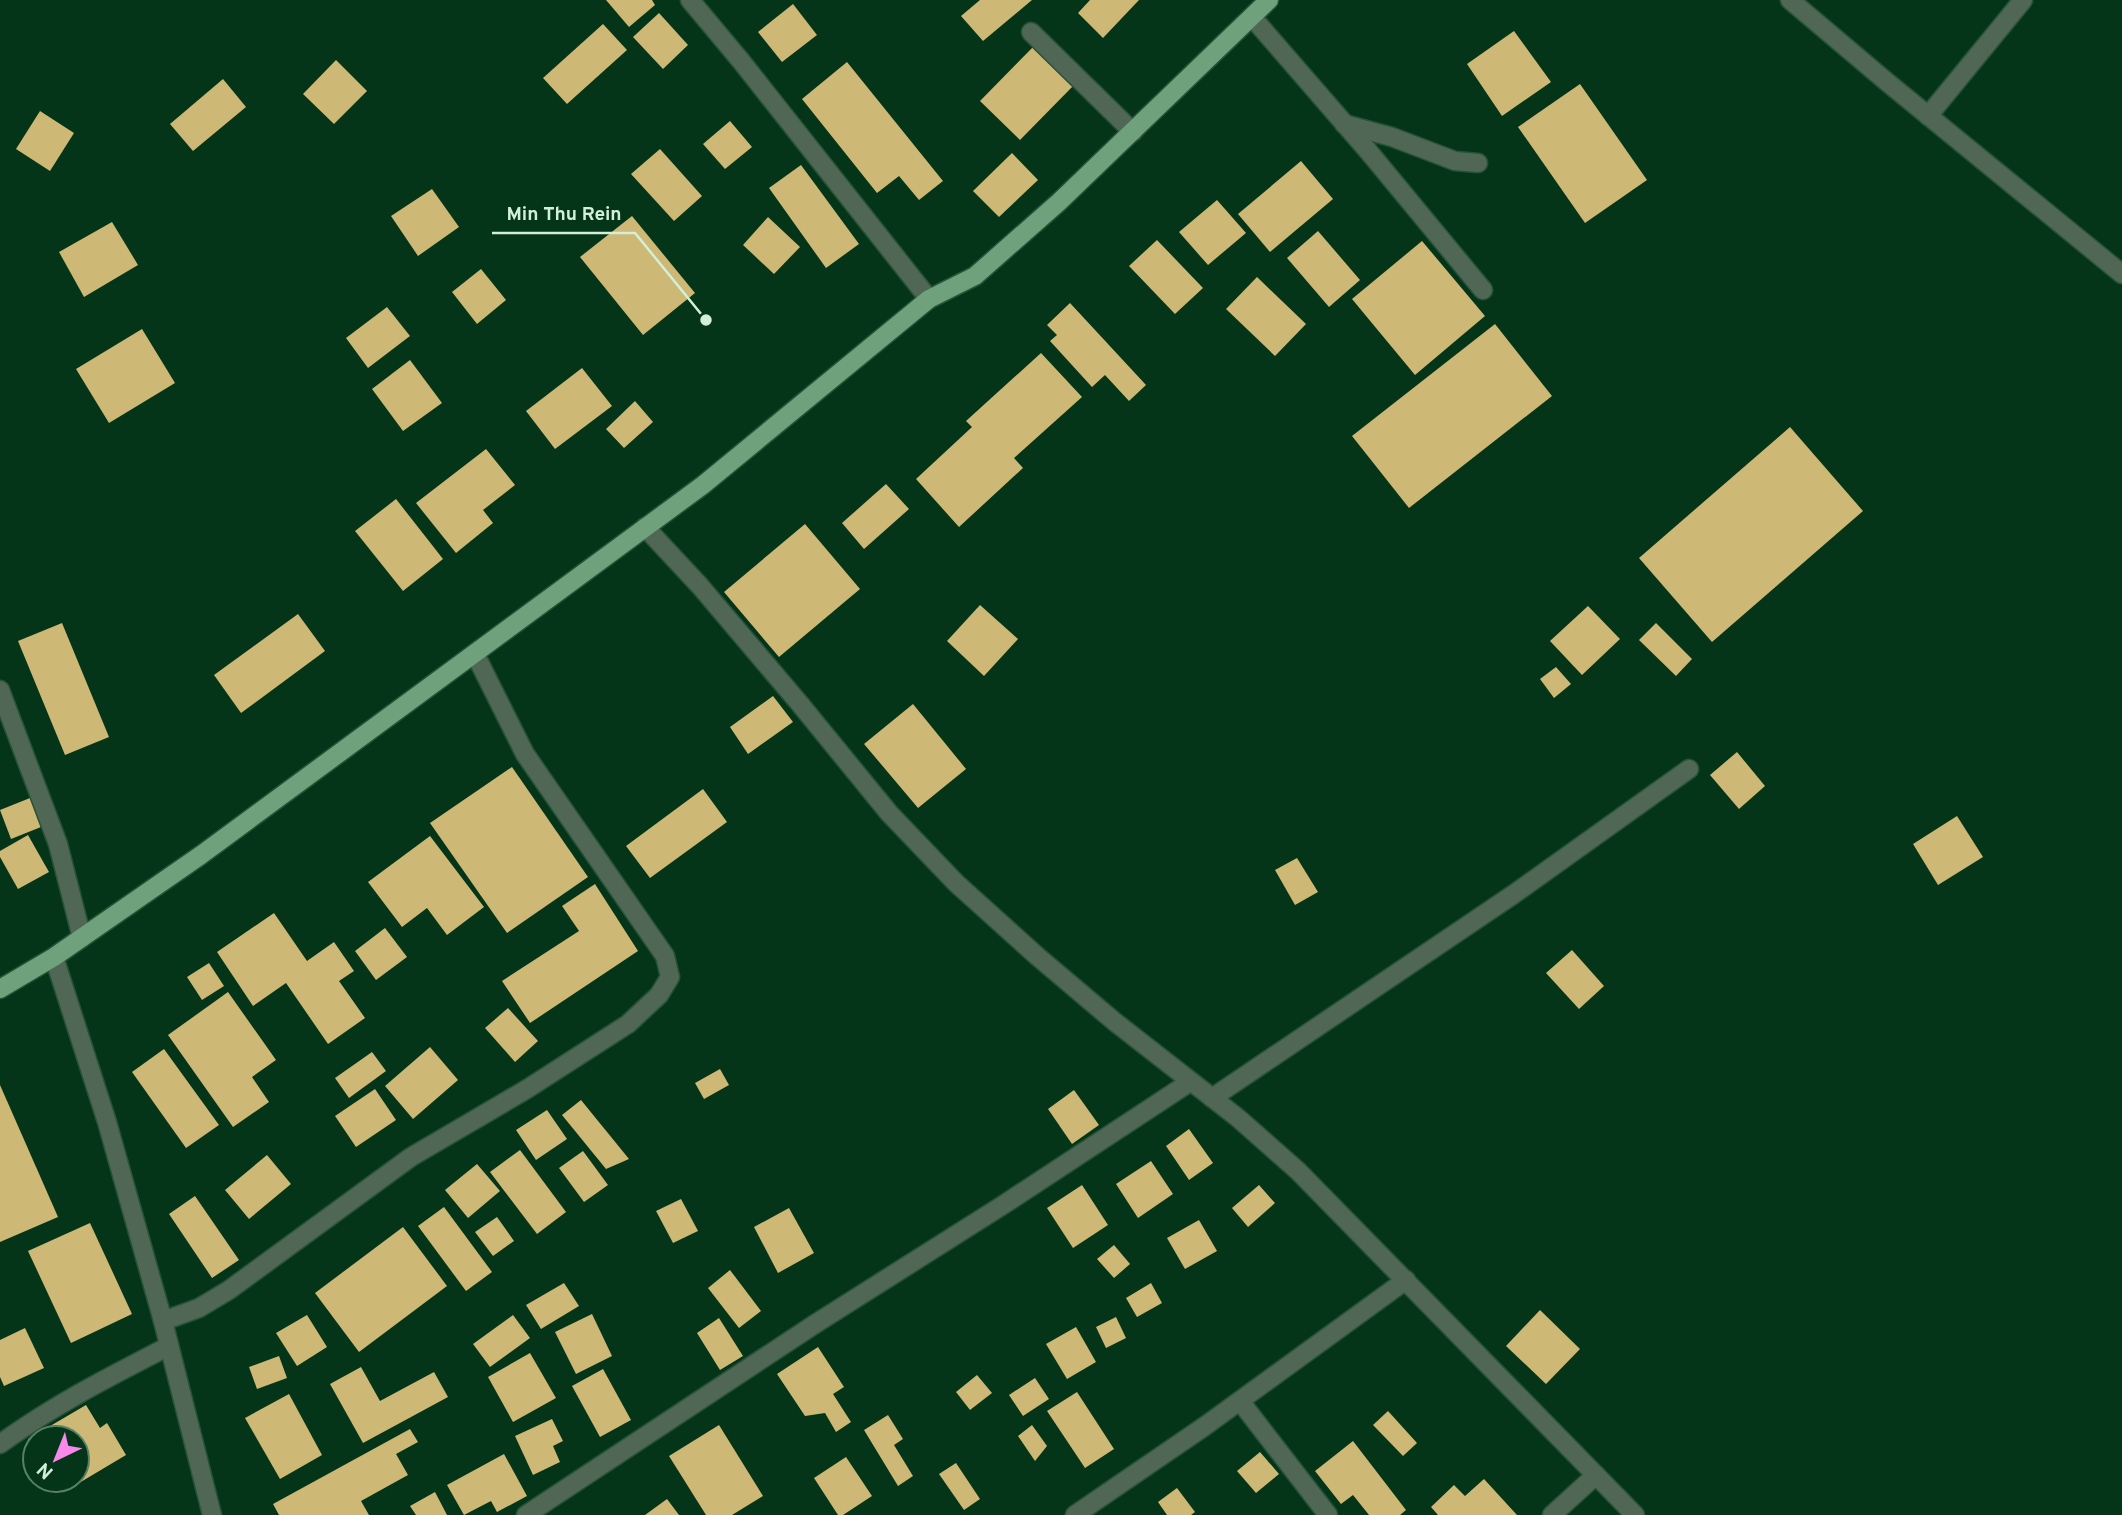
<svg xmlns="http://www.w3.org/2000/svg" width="2122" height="1515" font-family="Overpass,sans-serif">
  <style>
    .building { fill: #ceb875 }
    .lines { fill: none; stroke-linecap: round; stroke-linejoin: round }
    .service-casing { stroke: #265337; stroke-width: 21 }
    .minor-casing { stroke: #265337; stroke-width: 21 }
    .tertiary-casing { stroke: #265337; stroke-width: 21 }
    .primary-casing { stroke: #265337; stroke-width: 21 }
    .service { stroke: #4f6754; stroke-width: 18 }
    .minor { stroke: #4f6754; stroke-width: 18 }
    .tertiary { stroke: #4f6754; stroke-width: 18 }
    .primary { stroke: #6fa17c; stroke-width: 18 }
    .leader { fill: none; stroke: #d2f0d9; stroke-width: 2.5 }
    .callout-dot { fill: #d2f0d9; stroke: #053518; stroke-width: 2.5 }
    .callout-label { font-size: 19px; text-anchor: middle; font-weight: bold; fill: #d2f0d9; stroke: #053518; stroke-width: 7; stroke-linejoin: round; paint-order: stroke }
  </style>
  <rect width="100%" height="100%" fill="#053518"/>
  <g class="building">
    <path d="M 606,0 L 652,0 L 655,5 L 629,27 Z"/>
    <path d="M 980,0 L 1032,0 L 983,41 L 961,16 Z"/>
    <path d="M 1090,0 L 1139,0 L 1103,38 L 1078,13 Z"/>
    <path d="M 793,4 L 817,35 L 782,62 L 758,32 Z"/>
    <path d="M 659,13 L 688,45 L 663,69 L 633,37 Z"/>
    <path d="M 603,24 L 627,50 L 567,104 L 543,78 Z"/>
    <path d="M 1514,31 L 1551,82 L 1502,116 L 1467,64 Z"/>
    <path d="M 1034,46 L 1074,85 L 1020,140 L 980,101 Z"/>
    <path d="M 336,60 L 367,91 L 334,124 L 303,94 Z"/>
    <path d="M 847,62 L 943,181 L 919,200 L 899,176 L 877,193 L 802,99 Z"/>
    <path d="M 223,79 L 246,107 L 193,151 L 170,124 Z"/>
    <path d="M 1580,84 L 1647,180 L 1585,223 L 1518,127 Z"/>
    <path d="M 40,111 L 74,133 L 50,171 L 16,149 Z"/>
    <path d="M 730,121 L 752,147 L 725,169 L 703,144 Z"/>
    <path d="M 660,149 L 702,196 L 674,221 L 631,174 Z"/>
    <path d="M 1012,153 L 1038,180 L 999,217 L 973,191 Z"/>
    <path d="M 1301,161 L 1333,199 L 1270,252 L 1238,214 Z"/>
    <path d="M 801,165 L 859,244 L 826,268 L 769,188 Z"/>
    <path d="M 432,189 L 459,227 L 418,256 L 391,216 Z"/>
    <path d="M 1217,200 L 1246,233 L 1208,265 L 1179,232 Z"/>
    <path d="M 632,216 L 695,293 L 643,335 L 580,257 Z"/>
    <path d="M 768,217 L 800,247 L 774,274 L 743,245 Z"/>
    <path d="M 112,222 L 138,265 L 84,297 L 59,252 Z"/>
    <path d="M 1318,231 L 1360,280 L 1329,307 L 1287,258 Z"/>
    <path d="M 1157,240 L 1203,288 L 1175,314 L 1129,266 Z"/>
    <path d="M 1422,241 L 1485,316 L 1415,375 L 1352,299 Z"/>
    <path d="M 481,269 L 506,300 L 477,324 L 452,292 Z"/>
    <path d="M 1257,277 L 1306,324 L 1275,356 L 1226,309 Z"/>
    <path d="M 1070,303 L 1146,385 L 1129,401 L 1105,375 L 1092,387 L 1050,341 L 1057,335 L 1047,325 Z"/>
    <path d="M 387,307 L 410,336 L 368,368 L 346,338 Z"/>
    <path d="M 1495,324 L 1552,396 L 1409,508 L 1352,436 Z"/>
    <path d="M 142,329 L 175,383 L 109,423 L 76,369 Z"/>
    <path d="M 1041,353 L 1082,397 L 1014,458 L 1023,468 L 959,527 L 916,479 L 972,427 L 966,421 Z"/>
    <path d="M 410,360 L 442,403 L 403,431 L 372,389 Z"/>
    <path d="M 582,368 L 612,406 L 555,449 L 526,411 Z"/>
    <path d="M 635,401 L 653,422 L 624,448 L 606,429 Z"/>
    <path d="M 1790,427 L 1863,511 L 1712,642 L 1639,558 Z"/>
    <path d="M 486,449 L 515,485 L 483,510 L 493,523 L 456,553 L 416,503 Z"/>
    <path d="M 886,484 L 909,509 L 864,549 L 842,523 Z"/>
    <path d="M 396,499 L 443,559 L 403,591 L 355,531 Z"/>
    <path d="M 805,524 L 860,589 L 779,657 L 724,592 Z"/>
    <path d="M 980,605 L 1018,639 L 984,676 L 947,641 Z"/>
    <path d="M 1588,606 L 1620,639 L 1582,675 L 1550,641 Z"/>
    <path d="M 298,614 L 325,651 L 241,713 L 214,675 Z"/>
    <path d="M 62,623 L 109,737 L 65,755 L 18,641 Z"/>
    <path d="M 1656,623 L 1692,659 L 1676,676 L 1639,640 Z"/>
    <path d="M 1556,667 L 1571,684 L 1554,698 L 1540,679 Z"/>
    <path d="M 773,696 L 793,722 L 748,754 L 730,727 Z"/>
    <path d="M 913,704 L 966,769 L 918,808 L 864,744 Z"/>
    <path d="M 1737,752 L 1765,786 L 1739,809 L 1710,775 Z"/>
    <path d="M 512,767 L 588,877 L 507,933 L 430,823 Z"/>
    <path d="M 703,789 L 727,822 L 650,878 L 626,846 Z"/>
    <path d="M 30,798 L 41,827 L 11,839 L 0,810 Z"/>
    <path d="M 1957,816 L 1983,857 L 1938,885 L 1913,844 Z"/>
    <path d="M 28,835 L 49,872 L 18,889 L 0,857 L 0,851 Z"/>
    <path d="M 430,836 L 484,907 L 447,935 L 427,908 L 402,927 L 368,882 Z"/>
    <path d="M 1297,858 L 1318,892 L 1295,905 L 1275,870 Z"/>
    <path d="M 595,884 L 638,951 L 530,1023 L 502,981 L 579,931 L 562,906 Z"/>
    <path d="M 274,913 L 307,961 L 334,942 L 354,971 L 339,981 L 365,1018 L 328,1044 L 286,983 L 253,1006 L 217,952 Z"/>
    <path d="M 385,928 L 407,957 L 376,980 L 355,951 Z"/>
    <path d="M 1572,950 L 1604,986 L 1579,1009 L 1546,973 Z"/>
    <path d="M 209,963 L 224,986 L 202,1000 L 187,977 Z"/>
    <path d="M 228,992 L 276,1060 L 252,1077 L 269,1102 L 233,1127 L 168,1035 Z"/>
    <path d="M 508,1008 L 538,1041 L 515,1062 L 485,1028 Z"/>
    <path d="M 430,1047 L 458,1080 L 413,1119 L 385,1086 Z"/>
    <path d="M 164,1049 L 219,1125 L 186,1148 L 132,1072 Z"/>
    <path d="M 372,1052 L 386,1071 L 349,1098 L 335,1078 Z"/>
    <path d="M 720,1069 L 729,1085 L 704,1099 L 695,1083 Z"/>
    <path d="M 0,1085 L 58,1217 L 0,1242 Z"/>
    <path d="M 375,1089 L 396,1120 L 356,1147 L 335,1116 Z"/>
    <path d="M 1074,1090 L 1099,1125 L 1072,1144 L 1048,1109 Z"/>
    <path d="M 581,1100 L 629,1159 L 606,1169 L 562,1115 Z"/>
    <path d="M 547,1110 L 567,1139 L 536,1160 L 516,1130 Z"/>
    <path d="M 1189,1129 L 1213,1163 L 1189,1180 L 1166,1146 Z"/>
    <path d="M 520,1150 L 566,1212 L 537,1234 L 490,1172 Z"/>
    <path d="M 583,1151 L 608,1185 L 584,1202 L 559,1168 Z"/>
    <path d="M 267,1155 L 291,1184 L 249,1219 L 225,1190 Z"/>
    <path d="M 1151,1161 L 1173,1194 L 1138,1218 L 1116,1184 Z"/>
    <path d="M 477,1164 L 500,1191 L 468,1218 L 445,1190 Z"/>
    <path d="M 1082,1185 L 1108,1225 L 1073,1248 L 1047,1208 Z"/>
    <path d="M 1259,1185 L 1275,1203 L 1248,1227 L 1232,1208 Z"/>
    <path d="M 195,1196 L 239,1260 L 212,1278 L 169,1214 Z"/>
    <path d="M 681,1199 L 698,1231 L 673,1243 L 656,1211 Z"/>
    <path d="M 444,1207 L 492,1272 L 466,1291 L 418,1226 Z"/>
    <path d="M 789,1208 L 814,1253 L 778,1273 L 754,1227 Z"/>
    <path d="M 497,1217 L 514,1241 L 493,1256 L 475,1232 Z"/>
    <path d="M 1199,1220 L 1217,1251 L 1185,1269 L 1167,1238 Z"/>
    <path d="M 90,1223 L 132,1314 L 71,1343 L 28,1251 Z"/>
    <path d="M 403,1227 L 447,1286 L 359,1352 L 315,1293 Z"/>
    <path d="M 1114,1245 L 1130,1264 L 1114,1278 L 1097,1259 Z"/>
    <path d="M 730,1270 L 761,1311 L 739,1328 L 708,1288 Z"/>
    <path d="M 564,1283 L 579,1306 L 541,1329 L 526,1305 Z"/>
    <path d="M 1151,1283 L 1162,1303 L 1137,1317 L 1126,1298 Z"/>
    <path d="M 1540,1310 L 1580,1349 L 1546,1384 L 1506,1346 Z"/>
    <path d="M 592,1314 L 612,1356 L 576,1374 L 555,1332 Z"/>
    <path d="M 307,1315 L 327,1347 L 297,1366 L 276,1333 Z"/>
    <path d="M 513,1315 L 530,1338 L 490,1367 L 473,1344 Z"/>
    <path d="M 1116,1317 L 1126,1338 L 1106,1348 L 1096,1327 Z"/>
    <path d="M 719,1318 L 743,1356 L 720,1370 L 697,1333 Z"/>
    <path d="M 1076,1327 L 1096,1362 L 1067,1379 L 1046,1344 Z"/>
    <path d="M 25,1328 L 44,1368 L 4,1386 L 0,1377 L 0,1340 Z"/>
    <path d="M 818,1347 L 844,1387 L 833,1394 L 851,1422 L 836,1432 L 825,1413 L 805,1416 L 777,1374 Z"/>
    <path d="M 530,1353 L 556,1398 L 513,1422 L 488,1377 Z"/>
    <path d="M 279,1356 L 287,1378 L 257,1389 L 249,1367 Z"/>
    <path d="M 361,1367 L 380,1401 L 434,1372 L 448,1397 L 363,1443 L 330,1384 Z"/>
    <path d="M 603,1369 L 631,1420 L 600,1437 L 572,1386 Z"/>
    <path d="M 977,1375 L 992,1393 L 970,1410 L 956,1392 Z"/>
    <path d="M 1035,1378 L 1049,1399 L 1023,1416 L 1009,1395 Z"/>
    <path d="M 1077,1392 L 1114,1449 L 1085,1468 L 1047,1411 Z"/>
    <path d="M 289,1394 L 322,1455 L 280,1479 L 245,1418 Z"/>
    <path d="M 86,1405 L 100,1428 L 107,1423 L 126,1455 L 74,1486 L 70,1480 L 77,1480 L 77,1438 L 35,1438 L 35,1450 L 28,1439 Z"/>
    <path d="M 1388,1411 L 1417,1443 L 1403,1456 L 1373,1425 Z"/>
    <path d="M 888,1415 L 903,1439 L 894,1445 L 913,1476 L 898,1486 L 864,1430 Z"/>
    <path d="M 552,1419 L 563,1441 L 553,1446 L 560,1462 L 533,1475 L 515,1436 Z"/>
    <path d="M 719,1425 L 763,1496 L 732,1515 L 706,1515 L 669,1456 Z"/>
    <path d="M 1032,1425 L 1047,1446 L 1035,1461 L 1018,1436 Z"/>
    <path d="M 410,1429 L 418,1442 L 396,1454 L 408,1475 L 361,1501 L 369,1515 L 279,1515 L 273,1504 Z"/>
    <path d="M 1353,1441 L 1406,1510 L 1400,1515 L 1369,1515 L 1353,1495 L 1341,1504 L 1315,1471 Z"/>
    <path d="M 1260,1452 L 1279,1474 L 1256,1493 L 1237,1471 Z"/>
    <path d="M 504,1454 L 527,1496 L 497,1512 L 491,1501 L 464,1515 L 447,1485 Z"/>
    <path d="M 846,1457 L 872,1496 L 843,1515 L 838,1515 L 814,1478 Z"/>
    <path d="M 956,1463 L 980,1499 L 964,1510 L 939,1474 Z"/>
    <path d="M 1484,1479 L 1517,1515 L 1438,1515 L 1431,1507 L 1454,1485 L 1465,1496 Z"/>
    <path d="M 1177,1488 L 1195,1512 L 1191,1515 L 1167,1515 L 1158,1502 Z"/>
    <path d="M 435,1492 L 447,1515 L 416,1515 L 410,1506 Z"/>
    <path d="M 667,1499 L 679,1515 L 645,1515 Z"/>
  </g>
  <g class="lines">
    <defs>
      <g id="service">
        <path d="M 1252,17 L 1369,152 L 1483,290"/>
        <path d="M 1928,116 L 2023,0"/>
        <path d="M 1344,124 L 1392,137 L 1455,161 L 1478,163"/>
      </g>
      <g id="minor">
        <path d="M 690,0 L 741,61 L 929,299"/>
        <path d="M 1790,0 L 1887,82 L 2122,274"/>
        <path d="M 1031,32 L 1133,132"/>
        <path d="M 645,527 L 700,586 L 800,704 L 889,813 L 956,883 L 1037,956 L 1115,1022 L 1238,1118 L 1298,1171 L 1635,1515"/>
        <path d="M 0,690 L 58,844 L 82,938"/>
        <path d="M 1212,1098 L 1514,894 L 1689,769"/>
        <path d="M 163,1321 L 199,1308 L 229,1290 L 411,1157 L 527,1089 L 628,1024 L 659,995 L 670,977 L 665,956 L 525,754 L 475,654"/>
        <path d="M 1240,1401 L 1328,1515"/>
        <path d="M 0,1444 C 55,1404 109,1377 169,1346"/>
        <path d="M 526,1515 L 815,1324 L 1003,1205 L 1190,1082"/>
        <path d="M 1075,1515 L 1205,1426 L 1406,1280"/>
        <path d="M 1552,1515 L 1596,1475"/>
      </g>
      <path id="tertiary" d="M 54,957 L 107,1122 L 163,1321 L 212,1515"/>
      <path id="primary" d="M 0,989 L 54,957 L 201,855 L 703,485 L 929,299 L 975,276 L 1059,202 L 1269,0"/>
    </defs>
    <use href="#service" class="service-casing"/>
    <use href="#minor" class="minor-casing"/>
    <use href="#tertiary" class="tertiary-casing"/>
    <use href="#primary" class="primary-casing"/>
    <use href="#service" class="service"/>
    <use href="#minor" class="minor"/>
    <use href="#tertiary" class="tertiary"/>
    <use href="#primary" class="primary"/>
  </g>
  <path class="leader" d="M706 320L635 233H492"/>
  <circle class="callout-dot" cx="706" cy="320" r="7"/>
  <g class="callout-label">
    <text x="564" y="220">Min Thu Rein</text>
  </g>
  <g transform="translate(56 1459) rotate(223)"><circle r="33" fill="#053518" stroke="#578065" stroke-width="2"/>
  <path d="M0-5L12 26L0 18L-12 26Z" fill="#f888ea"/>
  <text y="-10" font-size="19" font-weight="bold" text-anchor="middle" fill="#d2f0d9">N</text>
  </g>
</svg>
